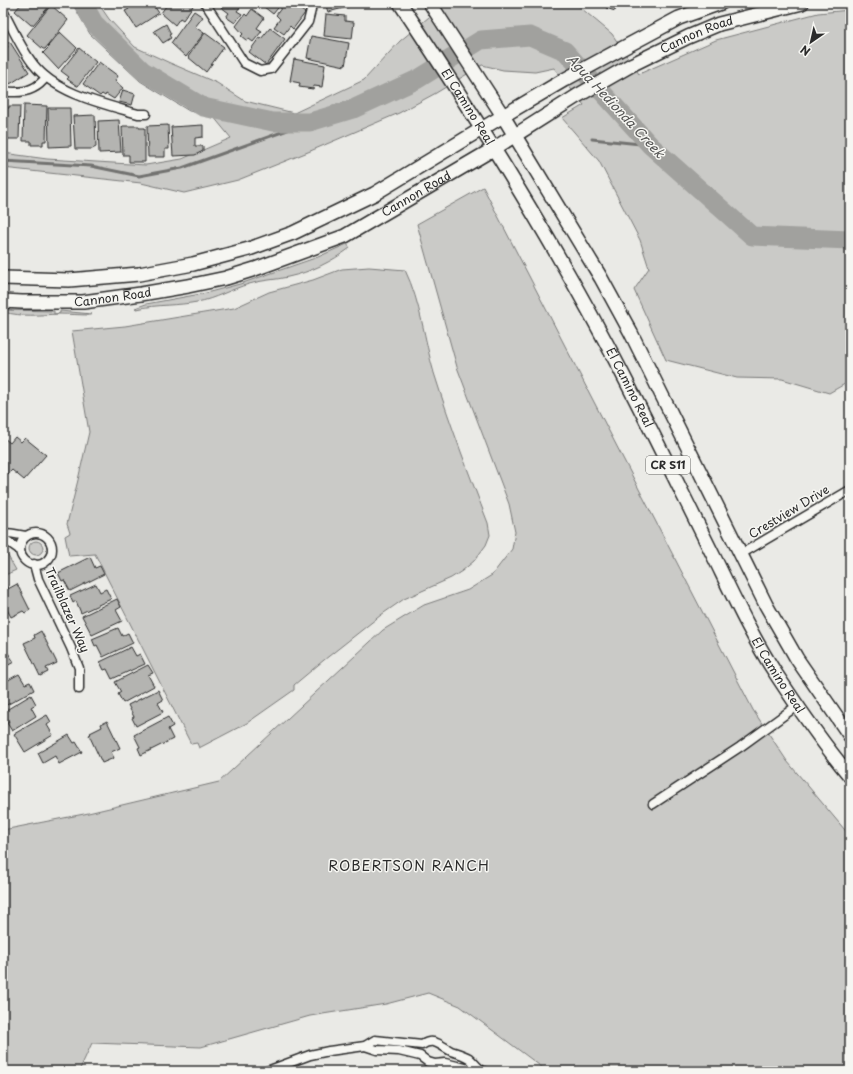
<svg xmlns="http://www.w3.org/2000/svg" width="853" height="1074" font-family="'Playpen Sans',sans-serif">
  <style>
    .green { fill: #cacac7; stroke: #7a7a79 }
    .lines { fill: none; stroke-linecap: round; stroke-linejoin: round }
    .stream { stroke: #727270; stroke-width: 3 }
    .river { stroke: #a1a19e; stroke-width: 19 }
    .building { fill: #b4b4b1; stroke: #2b2b2b }
    .minor-casing { stroke: #2b2b2b; stroke-width: 11 }
    .primary-casing { stroke: #2b2b2b; stroke-width: 16 }
    .minor { stroke: #f6f6f2; stroke-width: 8 }
    .primary { stroke: #f6f6f2; stroke-width: 13 }
    .labels { text-anchor: middle; stroke-width: 3; stroke-linejoin: round; paint-order: stroke }
    .shield { fill: #f6f6f2; stroke: #686867; stroke-width: 1 }
    .shield-label { font-size: 11px; font-weight: bold; fill: #2b2b2b }
    .street-label { font-size: 12px; fill: #2b2b2b; stroke: #f6f6f2 }
    .water-label { font-size: 13px; font-style: italic; fill: #545453; stroke: #f6f6f2 }
    .quarter-label { font-size: 14px; letter-spacing: 1px; fill: #2b2b2b; stroke: #f6f6f2 }
  </style>
  <rect width="100%" height="100%" fill="#eaeae6"/>
  <filter id="ink" filterUnits="userSpaceOnUse"><feTurbulence type="fractalNoise" baseFrequency=".025" numOctaves="2"/><feDisplacementMap in="SourceGraphic" scale="8" xChannelSelector="R" yChannelSelector="G"/><feConvolveMatrix kernelMatrix="1 2 1 2 8 2 1 2 1" color-interpolation-filters="sRGB"/></filter>
  <g filter="url(#ink)">
    <g class="green">
      <path d="M 72,3 L 98,3 L 109,19 L 135,47 L 170,63 L 217,83 L 245,101 L 294,113 L 364,80 L 400,41 L 446,3 L 575,3 L 612,34 L 639,74 L 716,40 L 818,13 L 850,10 L 850,381 L 829,393 L 782,379 L 737,378 L 666,360 L 634,290 L 649,268 L 640,240 L 599,161 L 562,118 L 584,105 L 554,68 L 535,72 L 503,70 L 482,65 L 436,93 L 399,113 L 308,152 L 238,180 L 184,193 L 141,183 L 3,168 L 3,153 L 47,159 L 146,165 L 182,159 L 231,138 L 213,116 L 189,111 L 140,81 L 90,34 Z"/>
      <path d="M 483,187 L 753,710 L 787,761 L 850,836 L 850,1071 L 547,1071 L 460,1006 L 428,993 L 386,1004 L 310,1016 L 201,1047 L 92,1043 L 79,1071 L 3,1071 L 3,830 L 84,814 L 219,782 L 383,630 L 424,605 L 468,590 L 492,575 L 512,549 L 515,532 L 509,504 L 457,367 L 417,224 Z"/>
      <path d="M 347,244 L 350,248 C 331,262 311,272 288,277 C 275,280 261,280 249,284 C 231,289 215,299 197,302 C 177,306 158,304 137,309 L 135,308 L 146,304 L 206,293 L 240,284 L 318,257 Z"/>
      <path d="M 369,267 L 405,270 C 421,303 424,339 434,373 C 450,424 469,474 488,523 L 490,535 L 486,545 L 474,561 L 462,571 L 451,578 L 404,599 L 381,615 L 324,660 L 294,685 L 294,690 L 247,723 L 199,748 L 197,743 L 191,744 L 95,554 L 69,556 L 65,536 L 70,533 L 67,524 L 78,480 L 89,432 L 72,331 L 125,326 L 234,308 L 269,292 L 313,280 L 342,269 Z"/>
      <path d="M 3,310 L 54,311 L 54,314 L 60,313 L 60,311 L 92,314 L 90,315 C 79,315 69,314 59,314 C 37,315 24,317 3,312 Z"/>
      <circle cx="36" cy="548" r="7"/>
      <path d="M 3,551 L 8,556 L 16,570 L 3,576 Z"/>
    </g>
    <g class="lines">
      <g class="stream">
        <path d="M 592,139 L 650,145"/>
        <path d="M 3,161 L 91,166 L 139,176 L 182,168 L 310,122"/>
      </g>
      <path class="river" d="M 83,3 L 94,23 L 143,71 L 203,107 L 273,122 L 310,122 L 353,109 L 418,79 L 481,40 L 530,36 L 565,51 L 650,145 L 752,236 L 850,240"/>
    </g>
    <g class="building">
      <path d="M 22,3 L 51,3 L 51,4 L 33,25 L 31,25 L 15,11 Z"/>
      <path d="M 125,3 L 152,3 L 159,13 L 136,28 L 125,11 L 129,9 Z"/>
      <path d="M 166,3 L 195,3 L 183,20 L 180,18 L 175,25 L 161,13 L 166,6 L 165,5 Z"/>
      <path d="M 223,3 L 250,3 L 248,7 L 243,3 L 237,11 L 242,14 L 235,23 L 226,17 L 229,13 L 221,7 Z"/>
      <path d="M 259,3 L 282,3 L 273,14 Z"/>
      <path d="M 285,3 L 292,3 L 305,13 L 293,29 L 290,26 L 284,34 L 274,27 L 280,19 L 276,15 Z"/>
      <path d="M 325,3 L 358,3 L 359,4 L 328,12 Z"/>
      <path d="M 608,3 L 617,3 L 615,11 L 606,8 Z"/>
      <path d="M 51,5 L 68,20 L 45,49 L 43,49 L 27,35 Z"/>
      <path d="M 252,9 L 264,18 L 257,28 L 262,31 L 253,42 L 249,39 L 246,40 L 241,36 L 243,34 L 236,26 L 245,14 L 247,16 Z"/>
      <path d="M 194,11 L 203,17 L 195,27 L 204,33 L 186,57 L 171,43 Z"/>
      <path d="M 326,14 L 345,16 L 345,21 L 354,22 L 352,39 L 324,36 Z"/>
      <path d="M 166,24 L 171,34 L 169,35 L 171,38 L 163,43 L 154,31 Z"/>
      <path d="M 270,28 L 285,39 L 266,65 L 249,52 L 259,38 L 261,39 Z"/>
      <path d="M 60,32 L 77,48 L 58,69 L 43,53 L 49,47 L 48,46 Z"/>
      <path d="M 205,33 L 224,47 L 206,72 L 188,57 Z"/>
      <path d="M 311,36 L 349,43 L 345,66 L 307,58 Z"/>
      <path d="M 10,42 L 29,72 L 10,84 L 3,73 L 3,49 L 8,47 L 6,44 Z"/>
      <path d="M 79,48 L 96,62 L 78,86 L 77,86 L 67,79 L 69,77 L 61,71 Z"/>
      <path d="M 294,59 L 325,65 L 322,87 L 314,86 L 313,89 L 299,87 L 300,83 L 290,81 Z"/>
      <path d="M 99,62 L 118,76 L 115,81 L 123,88 L 114,99 L 106,94 L 105,96 L 102,94 L 100,96 L 83,84 Z"/>
      <path d="M 123,90 L 135,94 L 132,105 L 119,102 Z"/>
      <path d="M 24,105 L 47,106 L 46,141 L 43,141 L 43,145 L 31,145 L 31,141 L 23,141 Z"/>
      <path d="M 9,106 L 20,106 L 19,139 L 3,139 L 3,108 L 9,108 Z"/>
      <path d="M 48,108 L 70,108 L 71,146 L 49,147 Z"/>
      <path d="M 95,115 L 96,147 L 92,149 L 75,149 L 73,116 Z"/>
      <path d="M 119,120 L 121,152 L 99,153 L 98,121 Z"/>
      <path d="M 168,125 L 169,149 L 165,149 L 165,157 L 148,157 L 147,126 Z"/>
      <path d="M 203,125 L 203,137 L 195,138 L 195,146 L 203,146 L 203,151 L 195,155 L 173,156 L 171,127 Z"/>
      <path d="M 123,126 L 139,126 L 139,128 L 145,128 L 145,162 L 129,162 L 129,155 L 123,155 L 122,127 Z"/>
      <path d="M 3,437 L 10,443 L 15,437 L 21,442 L 25,438 L 46,455 L 24,480 L 12,470 L 8,474 L 3,470 Z"/>
      <path d="M 90,557 L 95,568 L 100,566 L 104,574 L 70,591 L 64,580 L 62,581 L 58,573 Z"/>
      <path d="M 5,583 L 8,589 L 17,584 L 30,610 L 25,613 L 23,611 L 11,617 L 3,602 L 3,584 Z"/>
      <path d="M 96,584 L 100,592 L 106,589 L 111,599 L 81,613 L 76,601 L 73,603 L 70,596 Z"/>
      <path d="M 117,599 L 121,607 L 116,610 L 122,621 L 92,635 L 82,616 Z"/>
      <path d="M 118,628 L 122,636 L 128,633 L 133,643 L 103,657 L 97,645 L 95,646 L 92,639 Z"/>
      <path d="M 41,631 L 57,663 L 46,668 L 48,672 L 40,676 L 24,643 L 35,638 L 34,635 Z"/>
      <path d="M 131,647 L 136,656 L 140,654 L 145,664 L 112,679 L 107,669 L 104,670 L 100,662 Z"/>
      <path d="M 8,653 L 14,662 L 3,668 L 3,655 L 4,655 Z"/>
      <path d="M 148,665 L 153,673 L 148,675 L 154,686 L 123,703 L 118,694 L 121,692 L 115,682 Z"/>
      <path d="M 19,674 L 25,684 L 30,682 L 34,690 L 3,707 L 3,683 Z"/>
      <path d="M 158,690 L 163,700 L 158,703 L 163,712 L 136,726 L 132,718 L 134,717 L 128,705 Z"/>
      <path d="M 31,695 L 36,704 L 31,707 L 36,716 L 12,731 L 7,723 L 9,722 L 3,712 Z"/>
      <path d="M 47,715 L 51,722 L 47,725 L 53,735 L 25,752 L 14,734 Z"/>
      <path d="M 168,717 L 173,726 L 168,729 L 173,739 L 141,755 L 138,748 L 140,747 L 134,735 Z"/>
      <path d="M 107,721 L 120,748 L 111,752 L 114,758 L 102,763 L 89,735 L 91,734 L 90,733 L 102,727 L 101,724 Z"/>
      <path d="M 69,735 L 74,743 L 76,742 L 82,752 L 59,764 L 55,756 L 43,763 L 38,753 Z"/>
    </g>
    <g class="lines">
      <defs>
        <g id="minor">
          <path d="M 205,3 L 244,63 L 260,71 L 271,69 L 308,22 L 311,10 L 311,3"/>
          <path d="M 3,11 C 13,29 21,49 34,65 C 57,94 104,104 138,114 L 146,114"/>
          <path d="M 3,91 C 20,94 36,91 46,77"/>
          <path d="M 3,533 C 7,532 20,535 26,536"/>
          <circle cx="36" cy="549" r="16"/>
          <path d="M 3,538 L 20,550"/>
          <path d="M 741,554 L 850,490"/>
          <path d="M 34,564 L 38,579 L 71,648 L 79,668 L 79,689"/>
          <path d="M 653,804 L 740,747 L 798,705"/>
          <path d="M 365,1046 L 377,1050 L 399,1051 L 420,1056 L 428,1062 L 435,1064 L 445,1063 L 465,1068 L 479,1069"/>
          <path d="M 267,1071 L 310,1055 L 329,1051 L 365,1046 L 375,1040 L 422,1045 C 434,1037 441,1046 451,1051 C 457,1053 464,1055 469,1058 C 474,1062 477,1068 483,1071"/>
        </g>
        <g id="primary">
          <path id="s1" d="M 400,3 C 480,123 556,245 622,373 C 654,435 684,497 715,559 C 734,598 752,637 776,674 C 799,709 823,744 850,776"/>
          <path d="M 430,3 L 503,116 L 601,278 L 631,333 L 766,605 L 797,659 L 850,736"/>
          <path d="M 3,278 L 69,280 L 139,274 L 193,264 L 249,249 L 293,233 L 374,194 L 503,116 L 564,80 L 623,48 L 679,18 L 721,3"/>
          <path id="s2" d="M 3,301 L 22,302 L 83,302 L 141,294 L 188,286 L 226,278 L 255,269 L 345,236 L 495,148 L 577,96 L 633,64 L 688,37 L 719,24 L 802,3"/>
        </g>
      </defs>
      <use href="#minor" class="minor-casing"/>
      <use href="#primary" class="primary-casing"/>
      <use href="#minor" class="minor"/>
      <use href="#primary" class="primary"/>
    </g>
  </g>
  <g class="labels">
    <rect class="shield" x="646" y="456" width="44" height="18" rx="3"/>
    <g class="shield-label">
      <text x="668" y="469">CR S11</text>
    </g>
    <g class="street-label">
      <text dy="4" stroke="none"><textPath href="#s2" startOffset="757">Cannon Road</textPath></text>
      <text dy="4" stroke="none"><textPath href="#s1" startOffset="124">El Camino Real</textPath></text>
      <text dy="4" stroke="none"><textPath href="#s2" startOffset="434">Cannon Road</textPath></text>
      <text dy="4" stroke="none"><textPath href="#s2" startOffset="110">Cannon Road</textPath></text>
      <text dy="4" stroke="none"><textPath href="#s1" startOffset="448">El Camino Real</textPath></text>
      <text transform="translate(789 512) rotate(-31)" y="4">Crestview Drive</text>
      <text transform="translate(67 610) rotate(66)" y="4">Trailblazer Way</text>
      <text dy="4" stroke="none"><textPath href="#s1" startOffset="772">El Camino Real</textPath></text>
    </g>
    <g class="water-label">
      <text transform="translate(616 106) rotate(47)" y="5">Agua Hedionda Creek</text>
    </g>
    <g class="quarter-label">
      <text x="409" y="871">ROBERTSON RANCH</text>
    </g>
  </g>
  <rect width="853" height="1074" fill="none" stroke="#f6f6f2" stroke-width="16"/>
  <rect x="8" y="8" width="837" height="1058" fill="none" stroke="#2b2b2b" stroke-width="1.5" filter="url(#ink)"/>
  <g transform="translate(811 42) rotate(214)" stroke="#f6f6f2" stroke-width="3" paint-order="stroke">
  <path d="M0-3L7 15L0 10L-7 15Z" fill="#2b2b2b"/>
  <text y="-6" font-size="11" font-weight="bold" text-anchor="middle" fill="#2b2b2b">N</text>
  </g>
</svg>
